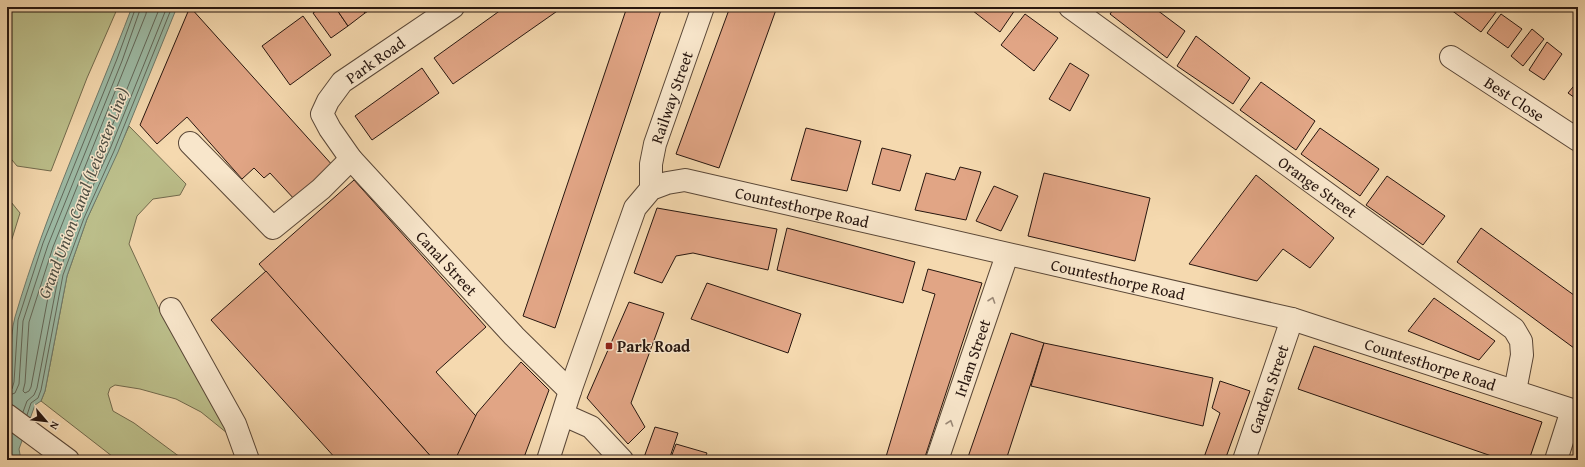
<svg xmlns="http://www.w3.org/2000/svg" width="1585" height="467" font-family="'Gentium Book Plus',serif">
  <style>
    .green { fill: #bcbf8b; stroke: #726a4d }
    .water { fill: #9dbba6; stroke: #6e796a }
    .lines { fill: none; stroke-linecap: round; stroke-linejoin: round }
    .shore { stroke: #62685a; stroke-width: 1 }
    .building { fill: #e1a585; stroke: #27160f }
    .minor-casing { stroke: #5a4737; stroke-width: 24 }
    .minor { stroke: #f8e6cb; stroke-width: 22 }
    .oneway { stroke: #9a8876 }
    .poi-dot { fill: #8f2418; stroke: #f8e6cb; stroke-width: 1.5 }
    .labels { text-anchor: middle; stroke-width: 3; stroke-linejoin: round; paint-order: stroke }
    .street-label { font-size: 16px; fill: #27160f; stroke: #f8e6cb }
    .poi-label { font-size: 16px; font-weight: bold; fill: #27160f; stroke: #f8e6cb; text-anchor: start }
    .water-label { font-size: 17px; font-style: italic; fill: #505044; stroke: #f8e6cb }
  </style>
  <rect width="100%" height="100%" fill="#f5d9af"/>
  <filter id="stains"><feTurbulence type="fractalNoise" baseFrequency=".005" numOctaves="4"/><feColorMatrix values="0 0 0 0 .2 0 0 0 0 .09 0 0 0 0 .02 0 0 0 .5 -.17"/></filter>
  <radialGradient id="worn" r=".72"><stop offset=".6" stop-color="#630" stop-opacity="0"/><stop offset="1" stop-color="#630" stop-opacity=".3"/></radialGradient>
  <g class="green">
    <path d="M 7,7 L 118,7 L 87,78 L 51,171 L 17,166 L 7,154 Z"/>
    <path d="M 129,126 L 186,184 L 180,195 L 153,199 L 137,216 L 129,244 L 160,311 L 183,351 L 209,390 L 227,433 L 201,412 L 176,399 L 140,389 L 115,385 L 110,388 L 108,394 L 113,411 L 134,423 L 184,460 L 117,460 L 41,401 L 45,391 L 67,276 L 87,219 Z"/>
    <path d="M 7,197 L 20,213 L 7,255 Z"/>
  </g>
  <path class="water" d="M 132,7 L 177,7 L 118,152 L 87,219 L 67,276 L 45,391 L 41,401 L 35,405 L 19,449 L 21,460 L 7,460 L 7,392 C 15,368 8,341 15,317 C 46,211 93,110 132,7 Z"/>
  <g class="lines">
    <g class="shore">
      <path d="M 147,7 L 146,14 L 53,247 L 29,322 L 25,383 L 23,391 L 25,393 L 29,391 L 31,387 L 53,271 L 74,214 L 104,146 L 160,7"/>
      <path d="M 7,391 L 12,389 L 14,382 L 18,320 L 43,243 L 117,59 L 136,7"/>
      <path d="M 7,396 L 15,393 L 19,384 L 23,321 L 48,245 L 122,61 L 141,7"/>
      <path d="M 23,412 L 27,401 L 34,395 L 37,388 L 59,273 L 79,216 L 110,149 L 167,7"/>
      <path d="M 27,415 L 31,403 L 38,398 L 41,390 L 63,275 L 84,218 L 114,151 L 172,7"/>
    </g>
  </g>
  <g class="building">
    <path d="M 190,7 L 334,167 L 296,201 L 270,173 L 264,178 L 254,168 L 242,179 L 187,117 L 157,144 L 140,125 Z"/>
    <path d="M 322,7 L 335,7 L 348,26 L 331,38 L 313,13 Z"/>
    <path d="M 335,7 L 361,7 L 365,13 L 348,26 Z"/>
    <path d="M 361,7 L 375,7 L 365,13 Z"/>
    <path d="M 505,7 L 563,7 L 453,84 L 434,58 Z"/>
    <path d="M 627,7 L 662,7 L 555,328 L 523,316 Z"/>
    <path d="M 730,7 L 777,7 L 719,168 L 676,154 Z"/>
    <path d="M 968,7 L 1017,7 L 1000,32 Z"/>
    <path d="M 1115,7 L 1153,7 L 1185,31 L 1167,58 L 1110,14 Z"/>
    <path d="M 1447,7 L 1500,7 L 1481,32 Z"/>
    <path d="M 1025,14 L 1058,38 L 1034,71 L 1001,45 Z"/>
    <path d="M 1501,14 L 1522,29 L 1508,48 L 1487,33 Z"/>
    <path d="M 303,16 L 331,55 L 290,85 L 262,46 Z"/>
    <path d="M 1532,29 L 1544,39 L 1523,66 L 1511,56 Z"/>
    <path d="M 1196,36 L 1250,78 L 1233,104 L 1177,66 Z"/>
    <path d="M 1547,42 L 1562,54 L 1544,80 L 1529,70 Z"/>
    <path d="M 1070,63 L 1089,75 L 1070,111 L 1049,99 Z"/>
    <path d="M 422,68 L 439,93 L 372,140 L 355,116 Z"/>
    <path d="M 1578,81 L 1578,100 L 1568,93 Z"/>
    <path d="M 1261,82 L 1315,121 L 1296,150 L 1240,110 Z"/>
    <path d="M 806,128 L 861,141 L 847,191 L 791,180 Z"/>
    <path d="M 1320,128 L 1379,169 L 1360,196 L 1301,154 Z"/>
    <path d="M 882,148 L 911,155 L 900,191 L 872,184 Z"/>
    <path d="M 960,167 L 981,172 L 966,220 L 915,210 L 926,173 L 955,180 Z"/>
    <path d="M 1044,173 L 1150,198 L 1135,261 L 1028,236 Z"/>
    <path d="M 1256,175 L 1334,238 L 1310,268 L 1283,249 L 1257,281 L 1189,264 Z"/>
    <path d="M 1387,176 L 1445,216 L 1423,245 L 1366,205 Z"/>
    <path d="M 354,180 L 486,327 L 436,372 L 494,436 L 467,460 L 434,460 L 259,264 Z"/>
    <path d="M 994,186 L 1018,196 L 1001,231 L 976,221 Z"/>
    <path d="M 657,208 L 777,229 L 768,270 L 693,253 L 676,256 L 662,283 L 634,273 Z"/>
    <path d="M 787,228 L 915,262 L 903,303 L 777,270 Z"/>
    <path d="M 1481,228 L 1578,298 L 1578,351 L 1457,262 Z"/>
    <path d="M 928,269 L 982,283 L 924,460 L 885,460 L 935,294 L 922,290 Z"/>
    <path d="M 266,271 L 434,460 L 337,460 L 211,320 Z"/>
    <path d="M 707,283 L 801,314 L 788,353 L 691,319 Z"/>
    <path d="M 1434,298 L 1495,341 L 1479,360 L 1408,331 Z"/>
    <path d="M 629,302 L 664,313 L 631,403 L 645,427 L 628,444 L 587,398 Z"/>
    <path d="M 1011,333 L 1044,343 L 1006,460 L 967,460 Z"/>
    <path d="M 1044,343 L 1213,378 L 1203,426 L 1031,386 Z"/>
    <path d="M 1314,346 L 1542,422 L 1529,460 L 1503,460 L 1298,389 Z"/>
    <path d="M 521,362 L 549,390 L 523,460 L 455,460 L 477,413 Z"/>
    <path d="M 1220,381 L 1250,391 L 1225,460 L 1203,460 L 1220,413 L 1212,408 Z"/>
    <path d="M 655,427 L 678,433 L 669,460 L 643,460 Z"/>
    <path d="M 676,444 L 707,453 L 704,460 L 670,460 Z"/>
  </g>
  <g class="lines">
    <defs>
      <g id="minor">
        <path id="s1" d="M 453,7 L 342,82 L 328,101 L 322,114 L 330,129 L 351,159 L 514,336 L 570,391"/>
        <path id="s2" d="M 1070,7 L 1514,329 L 1521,341 L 1522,355 L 1515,391"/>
        <path id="s3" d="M 1451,57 L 1578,140"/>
        <path d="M 190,143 L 273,228 L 321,189 L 351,159"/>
        <path id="s4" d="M 651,189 L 651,164 L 655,144 L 703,7"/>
        <path d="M 171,309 L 235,424 L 248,460"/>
        <path d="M 7,415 L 68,460"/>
        <path d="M 564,415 L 591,427 L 622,460"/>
        <path id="s5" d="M 548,460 L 570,391 L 635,208 L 651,189 L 667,183 L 685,180 L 1292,319 L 1578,412"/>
        <path id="s6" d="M 937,460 L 1007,255"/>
        <path id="s7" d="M 1244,460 L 1292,319"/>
        <path d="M 1556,460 L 1572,410"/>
      </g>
    </defs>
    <use href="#minor" class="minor-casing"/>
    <use href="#minor" class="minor"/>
  </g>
  <defs><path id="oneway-chevron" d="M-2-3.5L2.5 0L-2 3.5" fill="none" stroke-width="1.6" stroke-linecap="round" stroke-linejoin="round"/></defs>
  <g class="oneway">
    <use href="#oneway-chevron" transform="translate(992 300) rotate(-71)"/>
    <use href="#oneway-chevron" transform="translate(950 423) rotate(-71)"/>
  </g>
  <rect class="poi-dot" x="605" y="342" width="8" height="8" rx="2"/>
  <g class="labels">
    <g class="street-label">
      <text transform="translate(375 60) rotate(-35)" y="6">Park Road</text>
      <text dy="6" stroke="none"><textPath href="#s4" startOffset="95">Railway Street</textPath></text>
      <text dy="6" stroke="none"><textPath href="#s3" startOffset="76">Best Close</textPath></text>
      <text dy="6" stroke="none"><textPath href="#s2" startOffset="306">Orange Street</textPath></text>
      <text dy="6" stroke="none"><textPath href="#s5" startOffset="447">Countesthorpe Road</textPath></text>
      <text dy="6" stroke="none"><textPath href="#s1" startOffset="367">Canal Street</textPath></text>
      <text dy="6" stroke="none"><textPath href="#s5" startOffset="771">Countesthorpe Road</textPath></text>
      <text dy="6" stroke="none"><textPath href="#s6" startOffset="108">Irlam Street</textPath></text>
      <text dy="6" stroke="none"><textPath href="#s5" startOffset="1095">Countesthorpe Road</textPath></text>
      <text dy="6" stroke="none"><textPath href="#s7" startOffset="75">Garden Street</textPath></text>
    </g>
    <g class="poi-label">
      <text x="617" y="352">Park Road</text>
    </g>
    <g class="water-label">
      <text transform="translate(83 193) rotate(-69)" y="6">Grand Union Canal (Leicester Line)</text>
    </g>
  </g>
  <rect width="1585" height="467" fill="none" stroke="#f5d9af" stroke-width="24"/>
  <rect x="8" y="8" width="1569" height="451" fill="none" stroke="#27160f" stroke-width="2"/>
  <rect x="12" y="12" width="1561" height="443" fill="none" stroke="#27160f"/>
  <g transform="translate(46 421) rotate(118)" stroke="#f8e6cb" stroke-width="3" paint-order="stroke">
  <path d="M0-3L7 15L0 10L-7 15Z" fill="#27160f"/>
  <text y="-6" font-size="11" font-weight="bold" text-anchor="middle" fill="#27160f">N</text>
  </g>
  <rect width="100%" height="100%" filter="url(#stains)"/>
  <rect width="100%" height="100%" fill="url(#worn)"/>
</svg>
